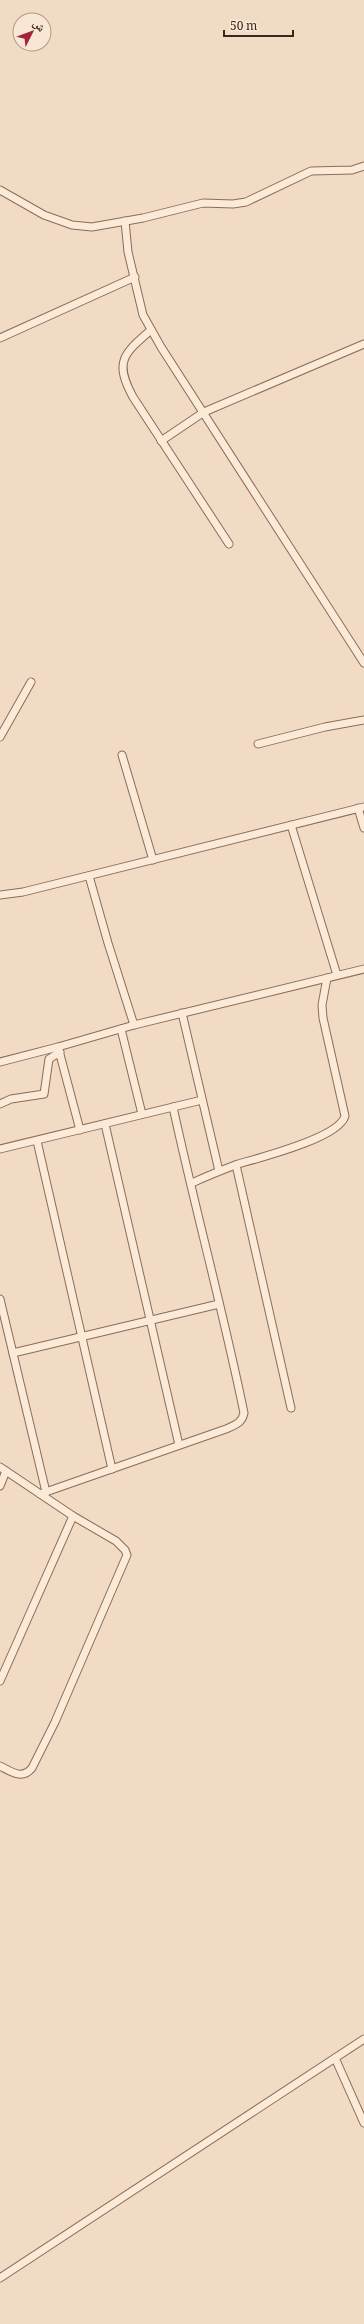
<svg xmlns="http://www.w3.org/2000/svg" width="364" height="2324" font-family="Georgia,'Noto Naskh Arabic',serif">
  <style>
    .lines { fill: none; stroke-linecap: round; stroke-linejoin: round }
    .street-casing { stroke: #8d6b59; stroke-width: 9 }
    .street { stroke: #fbead8; stroke-width: 7 }
  </style>
  <rect width="100%" height="100%" fill="#f1dbc4"/>
  <g class="lines">
    <defs>
      <g id="street">
        <path d="M 0,190 L 44,215 L 72,225 L 92,227 L 143,218 L 203,203 L 233,204 L 246,202 L 311,171 L 352,170 L 364,166"/>
        <path d="M 125,221 L 128,252 L 143,315 L 161,347 L 364,663"/>
        <path d="M 151,330 C 123,354 114,362 133,397 L 229,544"/>
        <path d="M 0,338 L 135,277"/>
        <path d="M 161,441 L 204,412 L 364,344"/>
        <path d="M 0,737 L 31,682"/>
        <path d="M 258,744 L 325,727 L 364,720"/>
        <path d="M 122,755 L 153,860"/>
        <path d="M 358,808 L 364,828"/>
        <path d="M 291,825 L 337,975"/>
        <path d="M 89,876 L 108,943 L 134,1025"/>
        <path d="M 0,895 L 23,892 L 364,807"/>
        <path d="M 182,1013 L 219,1171"/>
        <path d="M 121,1029 L 142,1114"/>
        <path d="M 0,1062 L 58,1047"/>
        <path d="M 0,1104 L 11,1099 L 44,1094 L 49,1059 L 60,1052"/>
        <path d="M 105,1124 L 179,1445"/>
        <path d="M 80,1130 L 58,1047 L 134,1025 L 364,969"/>
        <path d="M 37,1141 L 112,1469"/>
        <path d="M 0,1149 L 202,1100"/>
        <path d="M 236,1165 L 291,1408"/>
        <path d="M 192,1183 C 207,1176 222,1170 238,1164 C 259,1158 339,1138 345,1116 L 323,1018 L 322,1005 L 327,978"/>
        <path d="M 0,1299 L 46,1492"/>
        <path d="M 13,1353 L 219,1304"/>
        <path d="M 0,1467 L 73,1516 L 116,1541 L 125,1550 L 127,1555 L 55,1722 L 32,1768 C 22,1780 12,1772 0,1766"/>
        <path d="M 0,1486 L 6,1471"/>
        <path d="M 40,1494 L 226,1429 C 235,1425 242,1423 244,1413 C 223,1310 195,1209 173,1107"/>
        <path d="M 0,1681 L 73,1516"/>
        <path d="M 335,2058 L 364,2123"/>
        <path d="M 0,2278 L 364,2039"/>
      </g>
    </defs>
    <use href="#street" class="street-casing"/>
    <use href="#street" class="street"/>
  </g>
  <g transform="translate(32 32) rotate(48)"><circle r="19" fill="#f8e7d4" stroke="#ad9a8b"/>
  <path d="M0-3L7 15L0 10L-7 15Z" fill="#a1243b"/>
  <text y="-6" font-size="11" font-weight="bold" text-anchor="middle" fill="#3c271e">ش</text>
  </g>
  <path d="M224 30v6h69v-6" fill="none" stroke="#3c271e" stroke-width="2"/>
  <text x="230" y="30" font-size="12" fill="#3c271e" stroke="#f8e7d4" stroke-width="3" paint-order="stroke">50 m</text>
</svg>
